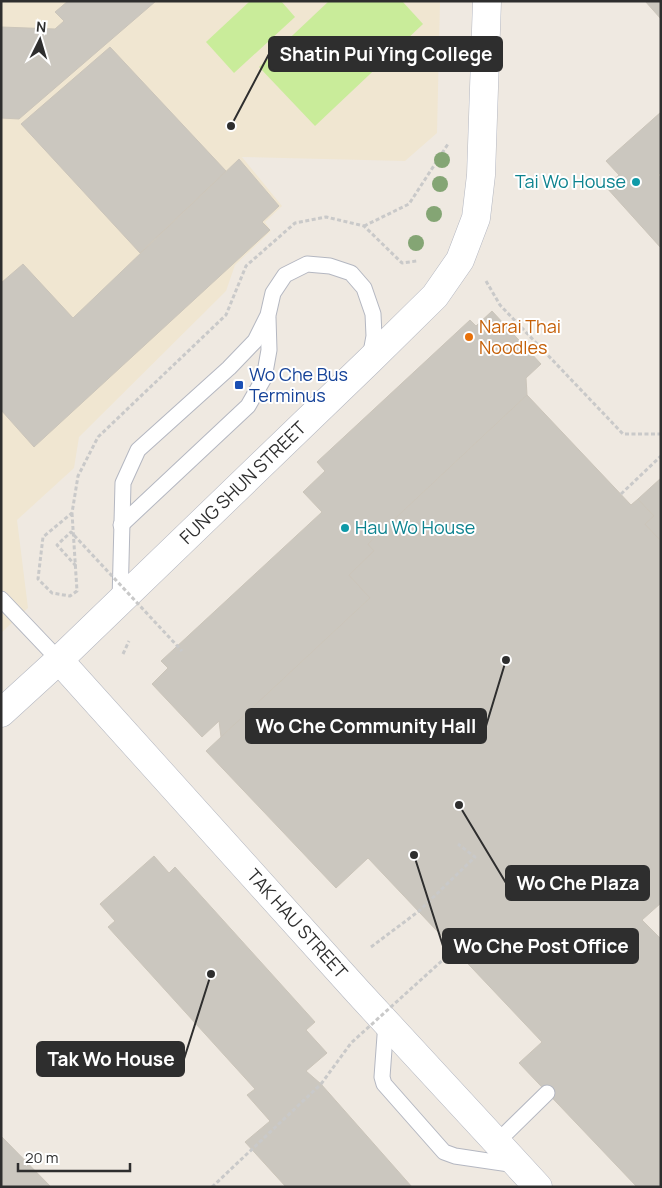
<svg xmlns="http://www.w3.org/2000/svg" width="662" height="1188" font-family="Manrope,sans-serif">
  <style>
    .education { fill: #f0e6d1 }
    .pitch { fill: #c9ec9a }
    .building { fill: #cbc7bf; stroke: #cbc5ba }
    .lines { fill: none; stroke-linecap: round; stroke-linejoin: round }
    .service-casing { stroke: #b4b7c1; stroke-width: 17 }
    .minor-casing { stroke: #b4b7c1; stroke-width: 29 }
    .path { stroke: #c9c9c9; stroke-width: 3; stroke-dasharray: 4 2.5; stroke-linecap: butt }
    .service { stroke: #fff; stroke-width: 15 }
    .minor { stroke: #fff; stroke-width: 28 }
    .path-bridge { stroke: #c9c9c9; stroke-width: 3; stroke-dasharray: 4 2.5; stroke-linecap: butt }
    .tree { fill: #84a574 }
    .culture-dot { fill: #0f9aa8; stroke: #fff; stroke-width: 2 }
    .food-dot { fill: #e8710a; stroke: #fff; stroke-width: 2 }
    .transit-dot { fill: #1a4fb4; stroke: #fff; stroke-width: 2 }
    .labels { text-anchor: middle; stroke-width: 4; stroke-linejoin: round; paint-order: stroke }
    .culture-label { font-size: 18px; fill: #0d838f; stroke: #fff; text-anchor: end }
    .food-label { font-size: 18px; fill: #c56008; stroke: #fff; text-anchor: start }
    .transit-label { font-size: 18px; fill: #164399; stroke: #fff; text-anchor: start }
    .street-label { font-size: 18px; fill: #2e2e2e; stroke: #fff }
    .leader { fill: none; stroke: #2e2e2e; stroke-width: 2 }
    .callout-dot { fill: #2e2e2e; stroke: #fff; stroke-width: 2 }
    .callout { fill: #2e2e2e; stroke: #2e2e2e; stroke-width: 2 }
    .callout-label { font-size: 19px; text-anchor: middle; font-weight: bold; fill: #fff }
  </style>
  <rect width="100%" height="100%" fill="#efe9e1"/>
  <path class="education" d="M 1,1 L 440,1 L 437,133 L 405,161 L 242,157 L 282,206 L 265,222 L 271,231 L 235,265 L 226,291 L 79,437 L 74,468 L 17,520 L 28,608 L 1,633 Z"/>
  <g class="pitch">
    <path d="M 250,1 L 281,1 L 295,17 L 234,73 L 206,42 Z"/>
    <path d="M 329,1 L 402,1 L 423,24 L 315,126 L 259,67 Z"/>
  </g>
  <g class="building">
    <path d="M 68,1 L 156,1 L 19,119 L 1,118 L 1,27 L 55,29 L 64,21 L 55,12 Z"/>
    <path d="M 645,1 L 661,1 L 661,19 Z"/>
    <path d="M 110,47 L 226,171 L 140,253 L 21,124 Z"/>
    <path d="M 661,112 L 661,173 L 658,175 L 661,177 L 661,248 L 606,187 L 619,175 L 606,161 Z"/>
    <path d="M 239,159 L 279,206 L 262,222 L 270,230 L 34,447 L 1,410 L 1,283 L 23,264 L 73,318 Z"/>
    <path d="M 492,311 L 541,364 L 526,378 L 527,395 L 368,544 L 374,551 L 349,575 L 370,598 L 221,737 L 219,721 L 202,737 L 152,684 L 168,668 L 161,661 L 322,512 L 303,492 L 325,471 L 317,462 L 470,320 L 476,326 Z"/>
    <path d="M 527,395 L 631,505 L 638,499 L 654,516 L 645,524 L 661,541 L 661,903 L 642,920 L 661,939 L 661,1187 L 637,1187 L 519,1063 L 542,1042 L 368,858 L 336,888 L 206,751 L 370,598 L 349,575 L 374,551 L 368,544 Z"/>
    <path d="M 661,478 L 661,541 L 645,524 L 654,516 L 638,499 Z"/>
    <path d="M 154,856 L 169,873 L 175,867 L 315,1022 L 306,1030 L 327,1053 L 306,1071 L 321,1084 L 412,1187 L 286,1187 L 245,1142 L 270,1121 L 247,1095 L 255,1089 L 108,927 L 115,921 L 100,904 Z"/>
    <path d="M 1,1136 L 51,1187 L 1,1187 Z"/>
  </g>
  <g class="lines">
    <defs>
      <g id="service">
        <path d="M 121,525 L 248,406 L 264,378 L 269,350 L 268,318"/>
        <path d="M 1,599 L 59,660"/>
        <path d="M 120,601 L 123,483 L 138,450 L 229,368 L 255,341 L 268,315 L 273,293 L 285,275 L 307,264 L 330,266 L 351,273 L 364,288 L 373,314 L 374,336 L 370,358"/>
        <path d="M 386,1022 L 382,1077 L 384,1084 L 444,1152 L 455,1156 L 515,1165"/>
        <path d="M 497,1142 L 547,1093"/>
      </g>
      <g id="minor">
        <path d="M 59,660 L 358,992 L 538,1187"/>
        <path d="M 1,713 L 59,660 L 369,361 L 435,296 L 460,260 L 476,218 L 481,175 L 487,1"/>
      </g>
    </defs>
    <use href="#service" class="service-casing"/>
    <use href="#minor" class="minor-casing"/>
    <g class="path">
      <path d="M 364,226 L 409,204 L 448,144"/>
      <path d="M 486,281 L 500,305 L 623,434 L 661,434"/>
      <path d="M 621,494 L 661,456"/>
      <path d="M 72,513 L 77,591 L 70,596 L 52,593 L 38,579 L 43,537 L 72,513 L 78,476 L 98,437 L 226,315 L 246,266 L 295,223 L 326,217 L 364,226 L 402,263 L 417,261"/>
      <path d="M 123,654 L 129,641"/>
      <path d="M 371,947 L 419,911 L 475,857 L 458,844"/>
      <path d="M 212,1187 L 321,1084"/>
    </g>
    <use href="#service" class="service"/>
    <use href="#minor" class="minor"/>
    <g class="path-bridge">
      <path d="M 76,566 L 57,545 L 71,532 L 182,651"/>
      <path d="M 321,1084 L 351,1043 L 455,949"/>
    </g>
  </g>
  <g class="tree">
    <circle cx="442" cy="160" r="8"/>
    <circle cx="440" cy="184" r="8"/>
    <circle cx="434" cy="214" r="8"/>
    <circle cx="416" cy="243" r="8"/>
  </g>
  <g class="culture-dot">
    <circle cx="636" cy="182" r="5"/>
    <circle cx="345" cy="528" r="5"/>
  </g>
  <circle class="food-dot" cx="469" cy="337" r="5"/>
  <rect class="transit-dot" x="234" y="380" width="10" height="10" rx="2.5"/>
  <g class="labels">
    <g class="culture-label">
      <text x="626" y="188">Tai Wo House</text>
      <text x="355" y="534" text-anchor="start">Hau Wo House</text>
    </g>
    <g class="food-label">
      <text x="479" y="333">Narai Thai<tspan x="479" dy="21">Noodles</tspan></text>
    </g>
    <g class="transit-label">
      <text x="249" y="381">Wo Che Bus<tspan x="249" dy="21">Terminus</tspan></text>
    </g>
    <g class="street-label">
      <text transform="translate(243 483) rotate(-44)" y="6">FUNG SHUN STREET</text>
      <text transform="translate(297 924) rotate(48)" y="6">TAK HAU STREET</text>
    </g>
  </g>
  <path class="leader" d="M231 126L269 54M506 660L486 726M459 805L506 883M414 855L443 946M211 974L184 1059"/>
  <g class="callout-dot">
    <circle cx="231" cy="126" r="5"/>
    <circle cx="506" cy="660" r="5"/>
    <circle cx="459" cy="805" r="5"/>
    <circle cx="414" cy="855" r="5"/>
    <circle cx="211" cy="974" r="5"/>
  </g>
  <g class="callout">
    <rect x="269" y="37" width="233" height="34" rx="5"/>
    <rect x="246" y="709" width="240" height="34" rx="5"/>
    <rect x="506" y="866" width="143" height="34" rx="5"/>
    <rect x="443" y="929" width="195" height="34" rx="5"/>
    <rect x="37" y="1042" width="147" height="34" rx="5"/>
  </g>
  <g class="callout-label">
    <text x="386" y="61">Shatin Pui Ying College</text>
    <text x="366" y="733">Wo Che Community Hall</text>
    <text x="578" y="890">Wo Che Plaza</text>
    <text x="541" y="953">Wo Che Post Office</text>
    <text x="111" y="1066">Tak Wo House</text>
  </g>
  <rect width="662" height="1188" fill="none" stroke="#2e2e2e" stroke-width="5"/>
  <g transform="translate(40 40) rotate(5)" stroke="#ffffff" stroke-width="4" paint-order="stroke">
  <path d="M0-4L9 19L0 12L-9 19Z" fill="#2e2e2e"/>
  <text y="-8" font-size="14" font-weight="bold" text-anchor="middle" fill="#2e2e2e">N</text>
  </g>
  <path d="M18 1163v8h112v-8" fill="none" stroke="#2e2e2e" stroke-width="2.5"/>
  <text x="25" y="1163" font-size="15" fill="#2e2e2e" stroke="#ffffff" stroke-width="4" paint-order="stroke">20 m</text>
</svg>
